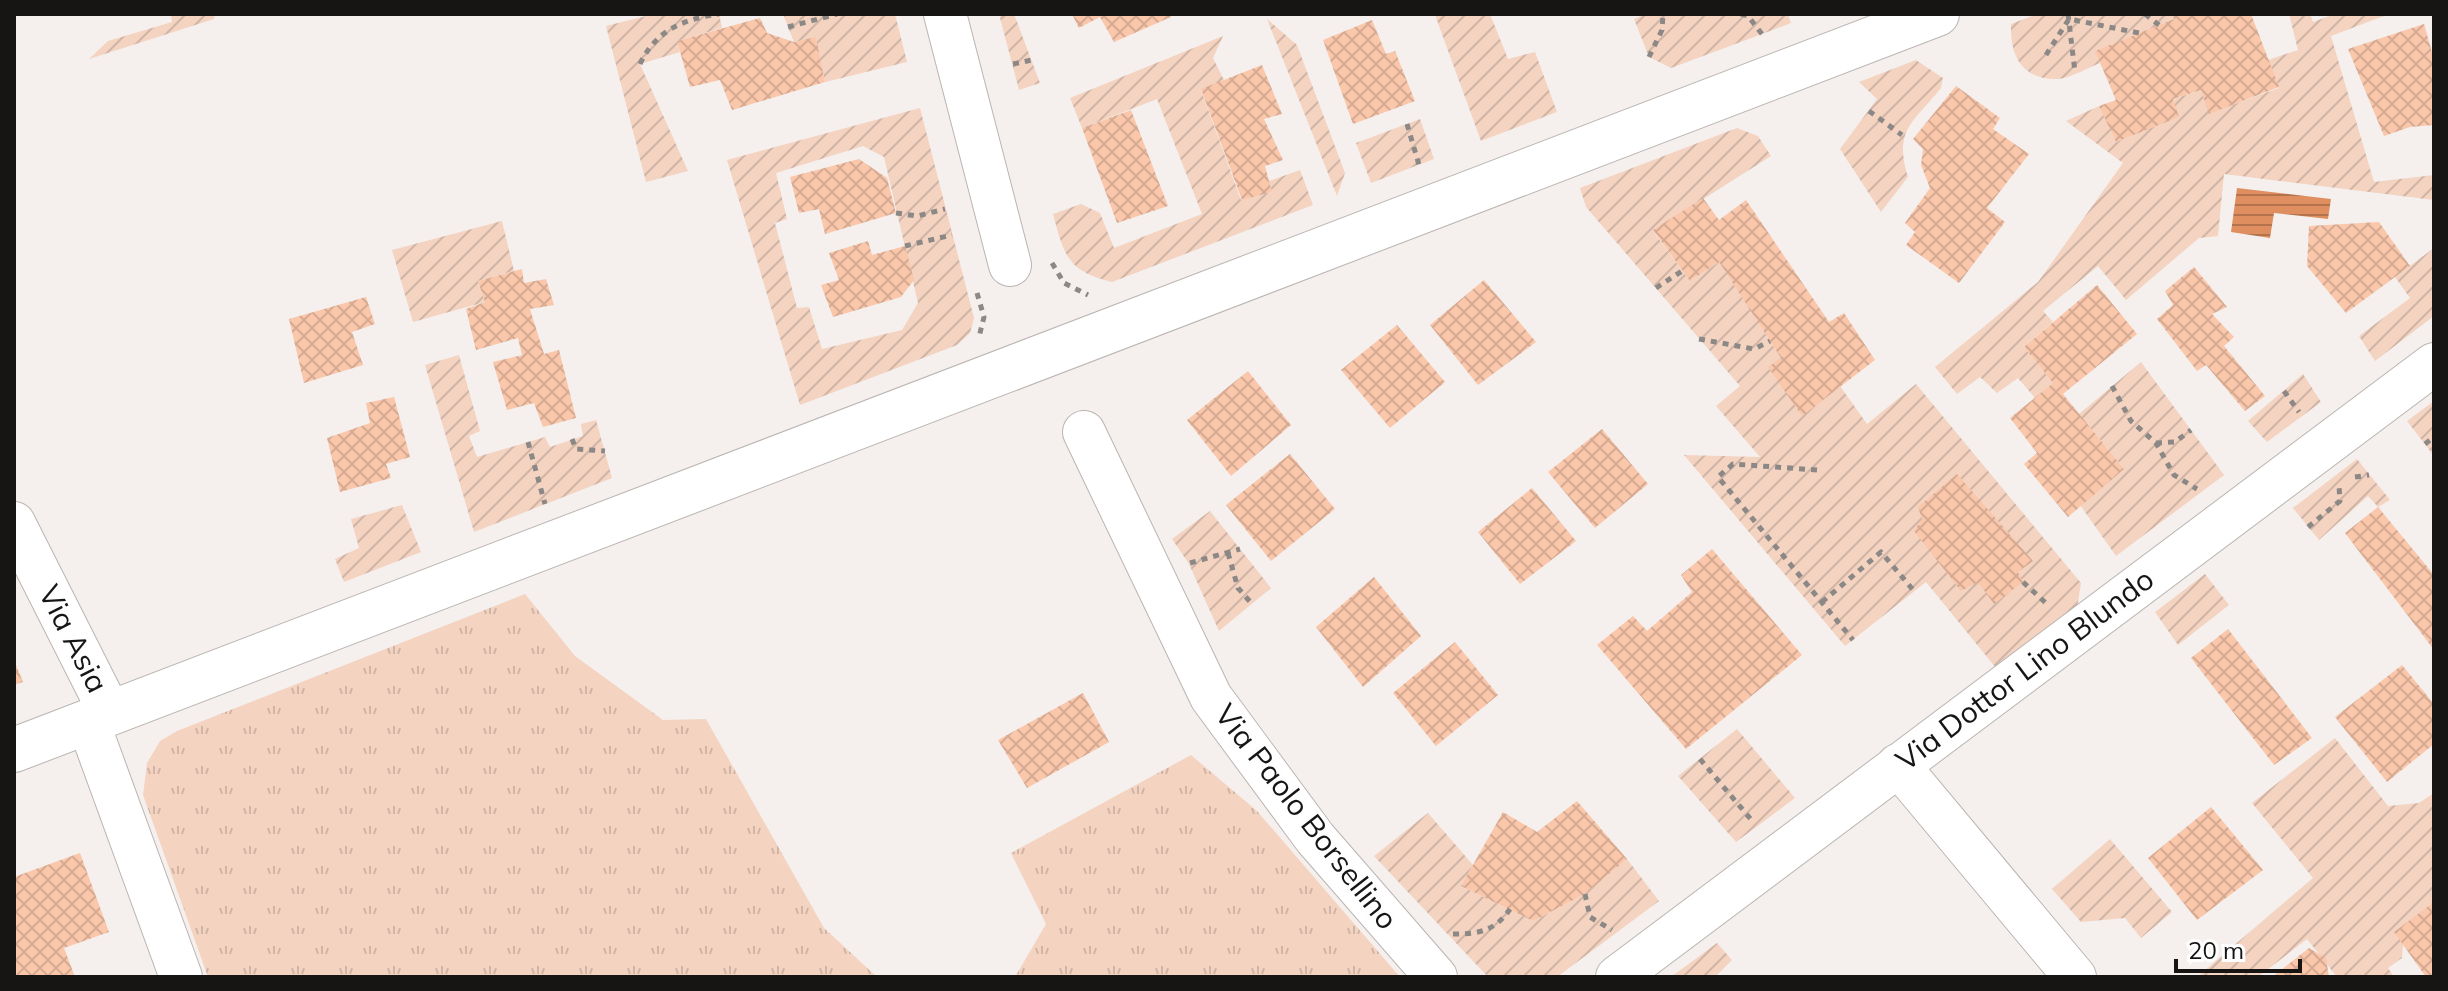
<svg xmlns="http://www.w3.org/2000/svg" width="2448" height="991" font-family="Mulish,sans-serif">
  <style>
    .grass { fill: url(#grass-tufts) }
    .garden { fill: url(#garden-furrows); fill-rule: evenodd }
    .water { fill: url(#water-rules) }
    .building { fill: url(#building-cross-hatch) }
    .lines { fill: none; stroke-linecap: round; stroke-linejoin: round }
    .minor-casing { stroke: #bab5b2; stroke-width: 44 }
    .secondary-casing { stroke: #bab5b2; stroke-width: 46 }
    .path { stroke: #8c8886; stroke-width: 5; stroke-dasharray: 6 6; stroke-linecap: butt }
    .minor { stroke: #fff; stroke-width: 42 }
    .secondary { stroke: #fff; stroke-width: 44 }
    .labels { text-anchor: middle; stroke-width: 8; stroke-linejoin: round; paint-order: stroke }
    .street-label { font-size: 30px; fill: #171514; stroke: #fefefe }
  </style>
  <defs>
    <pattern id="grass-tufts" width="24" height="20" patternUnits="userSpaceOnUse" patternTransform="scale(2)"><rect width="24" height="20" fill="#f4d3c1"/><path d="M3 7l-1-3M5 7V3M7 7l1-3M15 17l-1-3M17 17v-4M19 17l1-3" fill="none" stroke="#d0b4a5"/></pattern>
    <pattern id="garden-furrows" width="10" height="10" patternUnits="userSpaceOnUse" patternTransform="scale(2)"><rect width="10" height="10" fill="#f4d3c1"/><path d="M-1 1l2-2M0 10L10 0M9 11l2-2" fill="none" stroke="#d0b4a5"/></pattern>
    <pattern id="water-rules" width="6" height="5" patternUnits="userSpaceOnUse" patternTransform="scale(2)"><rect width="6" height="5" fill="#de8e5f"/><path d="M0 2.5h6" fill="none" stroke="#b3734d"/></pattern>
    <pattern id="building-cross-hatch" width="8" height="8" patternUnits="userSpaceOnUse" patternTransform="scale(2)"><rect width="8" height="8" fill="#fac7ab"/><path d="M0 0l8 8M0 8l8-8" fill="none" stroke="#d6aa92"/></pattern>
  </defs>
  <rect width="100%" height="100%" fill="#f5f0ed"/>
  <g class="grass">
    <path d="M 525,594 L 575,656 L 663,720 L 706,719 L 824,928 L 877,977 L 208,977 L 143,795 L 147,763 L 160,741 L 177,731 Z"/>
    <path d="M 1191,755 L 1257,811 L 1400,977 L 1015,977 L 1046,924 L 1011,853 Z"/>
  </g>
  <g class="garden">
    <path d="M 171,14 L 215,14 L 214,19 L 89,59 L 108,41 L 172,22 Z"/>
    <path d="M 654,14 L 719,14 L 722,28 L 677,41 L 680,52 L 640,64 L 688,171 L 646,182 L 606,26 Z"/>
    <path d="M 783,14 L 895,14 L 907,62 L 825,82 L 816,38 L 794,42 Z"/>
    <path d="M 999,14 L 1014,14 L 1040,83 L 1019,90 Z"/>
    <path d="M 1490,14 L 1508,59 L 1535,52 L 1557,112 L 1481,141 L 1435,15 Z"/>
    <path d="M 1646,14 L 1788,14 L 1791,23 L 1671,68 L 1649,57 L 1634,19 Z"/>
    <path d="M 2037,14 L 2172,14 L 2174,19 L 2096,51 L 2100,63 C 2088,68 2070,78 2058,79 C 2021,80 2010,55 2011,24 Z"/>
    <path d="M 2289,14 L 2310,14 L 2313,22 L 2335,14 L 2389,14 L 2331,36 L 2374,182 L 2434,175 L 2434,200 L 2224,174 L 2218,236 L 2199,238 L 2126,300 L 2098,266 L 2043,311 L 2053,322 L 2024,347 L 2053,383 L 2035,398 L 2018,378 L 1997,393 L 1980,377 L 1957,394 L 1935,367 L 2038,282 L 2123,163 L 2066,121 L 2099,106 L 2116,142 L 2178,117 L 2173,99 L 2201,90 L 2210,113 L 2279,88 L 2268,60 L 2298,50 Z"/>
    <path d="M 1267,19 L 1297,45 L 1345,173 L 1337,196 Z"/>
    <path d="M 1223,36 L 1213,58 L 1224,80 L 1201,90 L 1241,200 L 1272,192 L 1269,181 L 1300,170 L 1313,205 L 1112,282 C 1067,271 1064,255 1053,214 L 1081,204 L 1100,213 L 1114,248 L 1202,214 L 1157,99 L 1082,128 L 1070,98 Z"/>
    <path d="M 1916,60 L 1943,78 L 1941,88 C 1912,124 1894,129 1908,177 L 1881,212 L 1840,149 L 1877,99 L 1859,82 Z"/>
    <path d="M 920,108 L 974,318 L 970,333 L 957,345 L 800,405 L 727,160 ZM 863,146 L 884,157 L 918,303 L 902,330 L 822,349 L 809,307 L 797,308 L 775,223 L 787,219 L 776,173 Z"/>
    <path d="M 1420,119 L 1434,159 L 1371,183 L 1356,143 Z"/>
    <path d="M 1737,128 L 1758,136 L 1771,156 L 1653,231 L 1690,281 L 1719,262 L 1781,358 L 1840,386 L 1867,424 L 1916,384 L 2081,583 L 2075,621 L 1996,668 L 1926,582 L 1845,646 L 1684,455 L 1760,457 L 1716,406 L 1740,386 L 1586,207 L 1580,188 Z"/>
    <path d="M 502,221 L 514,271 L 478,281 L 485,302 L 413,322 L 392,250 Z"/>
    <path d="M 2434,248 L 2434,316 L 2375,361 L 2359,336 L 2410,298 L 2395,277 Z"/>
    <path d="M 459,355 L 480,431 L 469,436 L 477,457 L 545,437 L 550,447 L 583,436 L 581,424 L 596,420 L 612,478 L 474,532 L 425,365 Z"/>
    <path d="M 2141,362 L 2224,475 L 2116,556 L 2080,505 L 2124,469 L 2079,414 Z"/>
    <path d="M 2303,374 L 2321,402 L 2267,442 L 2248,421 Z"/>
    <path d="M 2434,401 L 2434,456 L 2407,421 Z"/>
    <path d="M 2357,459 L 2390,500 L 2378,507 L 2368,496 L 2319,540 L 2293,508 Z"/>
    <path d="M 402,505 L 421,552 L 344,582 L 335,559 L 359,548 L 351,519 Z"/>
    <path d="M 1210,511 L 1271,588 L 1219,631 L 1189,564 L 1172,539 Z"/>
    <path d="M 2205,574 L 2229,605 L 2178,645 L 2155,612 Z"/>
    <path d="M 1737,729 L 1795,798 L 1736,842 L 1678,776 Z"/>
    <path d="M 2335,738 L 2388,806 L 2419,803 L 2434,793 L 2434,902 L 2403,945 L 2402,958 L 2388,968 L 2394,977 L 2337,977 L 2307,939 L 2258,977 L 2197,977 L 2313,878 L 2252,803 Z"/>
    <path d="M 1428,813 L 1473,865 L 1461,886 L 1533,921 L 1585,894 L 1627,859 L 1659,901 L 1557,977 L 1488,977 L 1374,856 Z"/>
    <path d="M 2110,839 L 2172,912 L 2141,938 L 2125,918 L 2081,922 L 2052,889 Z"/>
    <path d="M 1717,943 L 1732,960 L 1715,977 L 1671,977 Z"/>
  </g>
  <path class="water" d="M 2237,188 L 2331,199 L 2328,219 L 2274,213 L 2270,238 L 2231,232 Z"/>
  <g class="building">
    <path d="M 1072,14 L 1170,14 L 1171,17 L 1114,42 L 1100,17 L 1079,28 Z"/>
    <path d="M 2172,14 L 2251,14 L 2279,87 L 2209,114 L 2201,90 L 2173,99 L 2179,117 L 2116,142 L 2099,106 L 2116,100 L 2095,51 L 2174,19 Z"/>
    <path d="M 760,18 L 767,33 L 794,42 L 816,37 L 825,82 L 732,110 L 720,80 L 690,87 L 677,41 Z"/>
    <path d="M 1372,20 L 1386,54 L 1395,51 L 1415,101 L 1353,124 L 1323,40 Z"/>
    <path d="M 2424,24 L 2434,59 L 2434,125 L 2410,127 L 2384,136 L 2348,49 Z"/>
    <path d="M 1262,65 L 1282,114 L 1264,119 L 1283,160 L 1265,166 L 1272,192 L 1242,200 L 1201,89 Z"/>
    <path d="M 1956,86 L 2000,118 L 1993,129 L 2029,154 L 1987,208 L 2005,222 L 1959,283 L 1906,245 L 1915,232 L 1905,223 L 1930,188 L 1921,165 L 1923,149 L 1913,139 Z"/>
    <path d="M 1131,110 L 1168,206 L 1117,223 L 1082,128 Z"/>
    <path d="M 859,159 L 887,178 L 896,213 L 825,234 L 819,209 L 799,213 L 790,177 Z"/>
    <path d="M 1703,198 L 1719,220 L 1746,200 L 1829,322 L 1844,313 L 1875,360 L 1802,416 L 1768,367 L 1781,358 L 1719,262 L 1690,281 L 1653,230 Z"/>
    <path d="M 2379,222 L 2410,266 L 2346,313 L 2307,266 L 2309,226 Z"/>
    <path d="M 868,241 L 872,255 L 905,246 L 914,280 L 901,297 L 833,317 L 821,285 L 839,280 L 829,253 Z"/>
    <path d="M 2194,267 L 2227,307 L 2212,314 L 2234,337 L 2224,346 L 2265,396 L 2245,411 L 2206,365 L 2197,371 L 2157,319 L 2173,305 L 2165,291 Z"/>
    <path d="M 522,269 L 524,283 L 546,279 L 554,305 L 530,309 L 544,354 L 559,350 L 576,418 L 543,427 L 534,403 L 507,410 L 493,362 L 522,355 L 518,338 L 476,350 L 466,309 L 485,302 L 478,281 Z"/>
    <path d="M 1484,280 L 1536,342 L 1478,385 L 1430,325 Z"/>
    <path d="M 2097,285 L 2137,334 L 2063,394 L 2124,469 L 2068,517 L 2024,464 L 2037,453 L 2010,418 L 2053,383 L 2024,347 Z"/>
    <path d="M 366,297 L 375,324 L 352,332 L 363,365 L 304,383 L 289,319 Z"/>
    <path d="M 1397,325 L 1445,382 L 1390,428 L 1341,370 Z"/>
    <path d="M 1248,371 L 1291,425 L 1231,476 L 1187,420 Z"/>
    <path d="M 394,397 L 410,457 L 386,464 L 391,478 L 340,492 L 327,438 L 370,423 L 366,403 Z"/>
    <path d="M 1602,429 L 1648,484 L 1595,528 L 1548,472 Z"/>
    <path d="M 1290,454 L 1335,509 L 1271,561 L 1226,505 Z"/>
    <path d="M 1957,474 L 2033,561 L 2018,572 L 2023,582 L 1994,604 L 1978,582 L 1961,591 L 1914,531 L 1922,519 L 1918,507 Z"/>
    <path d="M 1532,488 L 1576,541 L 1520,584 L 1478,532 Z"/>
    <path d="M 2378,507 L 2434,575 L 2434,650 L 2345,533 Z"/>
    <path d="M 1712,549 L 1802,655 L 1686,749 L 1597,645 L 1633,616 L 1647,631 L 1692,592 L 1681,575 Z"/>
    <path d="M 1374,577 L 1421,636 L 1363,687 L 1316,627 Z"/>
    <path d="M 2228,629 L 2312,738 L 2274,765 L 2191,658 Z"/>
    <path d="M 1455,642 L 1498,695 L 1436,746 L 1393,693 Z"/>
    <path d="M 14,660 L 23,682 L 14,685 Z"/>
    <path d="M 2402,665 L 2434,704 L 2434,744 L 2387,782 L 2335,717 Z"/>
    <path d="M 1083,693 L 1109,742 L 1027,788 L 998,740 Z"/>
    <path d="M 1577,801 L 1627,859 L 1585,894 L 1533,921 L 1461,886 L 1503,812 L 1537,832 Z"/>
    <path d="M 2211,807 L 2263,870 L 2197,920 L 2148,858 Z"/>
    <path d="M 80,853 L 109,932 L 64,948 L 75,977 L 17,977 L 14,968 L 14,877 Z"/>
    <path d="M 2434,902 L 2434,977 L 2426,977 L 2394,932 Z"/>
    <path d="M 2309,948 L 2326,958 L 2329,977 L 2272,977 Z"/>
  </g>
  <g class="lines">
    <defs>
      <g id="minor">
        <path d="M 945,14 L 1010,265"/>
        <path d="M 1084,432 L 1211,697 L 1315,838 L 1436,977"/>
        <path d="M 14,523 L 110,713"/>
        <path d="M 88,722 L 181,977"/>
        <path d="M 1898,765 L 2075,977"/>
        <path d="M 1617,977 L 2434,364"/>
      </g>
      <path id="secondary" d="M 14,750 L 1937,14"/>
    </defs>
    <use href="#minor" class="minor-casing"/>
    <use href="#secondary" class="secondary-casing"/>
    <g class="path">
      <path d="M 1741,14 L 1748,16 L 1762,34"/>
      <path d="M 2068,14 L 2075,72"/>
      <path d="M 2145,14 L 2159,25"/>
      <path d="M 788,27 L 837,14"/>
      <path d="M 2046,55 L 2069,19 L 2139,33"/>
      <path d="M 1649,57 L 1662,30 L 1663,14"/>
      <path d="M 640,64 C 656,30 684,19 719,14"/>
      <path d="M 1013,64 L 1032,60"/>
      <path d="M 1869,111 L 1902,135"/>
      <path d="M 1407,124 L 1419,165"/>
      <path d="M 896,213 L 917,216 L 945,209"/>
      <path d="M 905,246 L 952,235"/>
      <path d="M 1052,263 L 1064,283 L 1088,295"/>
      <path d="M 1656,288 L 1682,271"/>
      <path d="M 977,293 L 984,317 L 979,337"/>
      <path d="M 1699,339 L 1754,349 L 1770,341"/>
      <path d="M 2112,386 L 2131,421 L 2156,443 L 2174,475 L 2197,489"/>
      <path d="M 2284,391 L 2299,412"/>
      <path d="M 572,439 L 576,449 L 605,451"/>
      <path d="M 528,442 L 545,504"/>
      <path d="M 2156,443 L 2175,442 L 2191,430"/>
      <path d="M 2425,444 L 2434,437"/>
      <path d="M 1817,470 L 1733,464 L 1718,477 L 1853,640"/>
      <path d="M 2355,477 L 2369,475"/>
      <path d="M 2308,527 L 2340,501 L 2339,486"/>
      <path d="M 1228,553 L 1238,588 L 1252,604"/>
      <path d="M 1190,563 L 1240,549"/>
      <path d="M 2023,582 L 2048,605"/>
      <path d="M 1822,602 L 1881,552 L 1914,591"/>
      <path d="M 1700,759 L 1754,823"/>
      <path d="M 1585,894 L 1590,917 L 1612,930"/>
      <path d="M 1453,934 C 1479,934 1495,931 1510,909"/>
    </g>
    <use href="#minor" class="minor"/>
    <use href="#secondary" class="secondary"/>
  </g>
  <g class="labels">
    <g class="street-label">
      <text transform="translate(73 639) rotate(63)" y="10">Via Asia</text>
      <text transform="translate(2025 670) rotate(-37)" y="10">Via Dottor Lino Blundo</text>
      <text transform="translate(1306 817) rotate(52)" y="10">Via Paolo Borsellino</text>
    </g>
  </g>
  <rect width="2448" height="991" fill="none" stroke="#171514" stroke-width="32"/>
  <path d="M2176 959v12h124v-12" fill="none" stroke="#171514" stroke-width="4"/>
  <text x="2188" y="959" font-size="24" fill="#171514" stroke="#fefefe" stroke-width="6" paint-order="stroke">20 m</text>
</svg>
